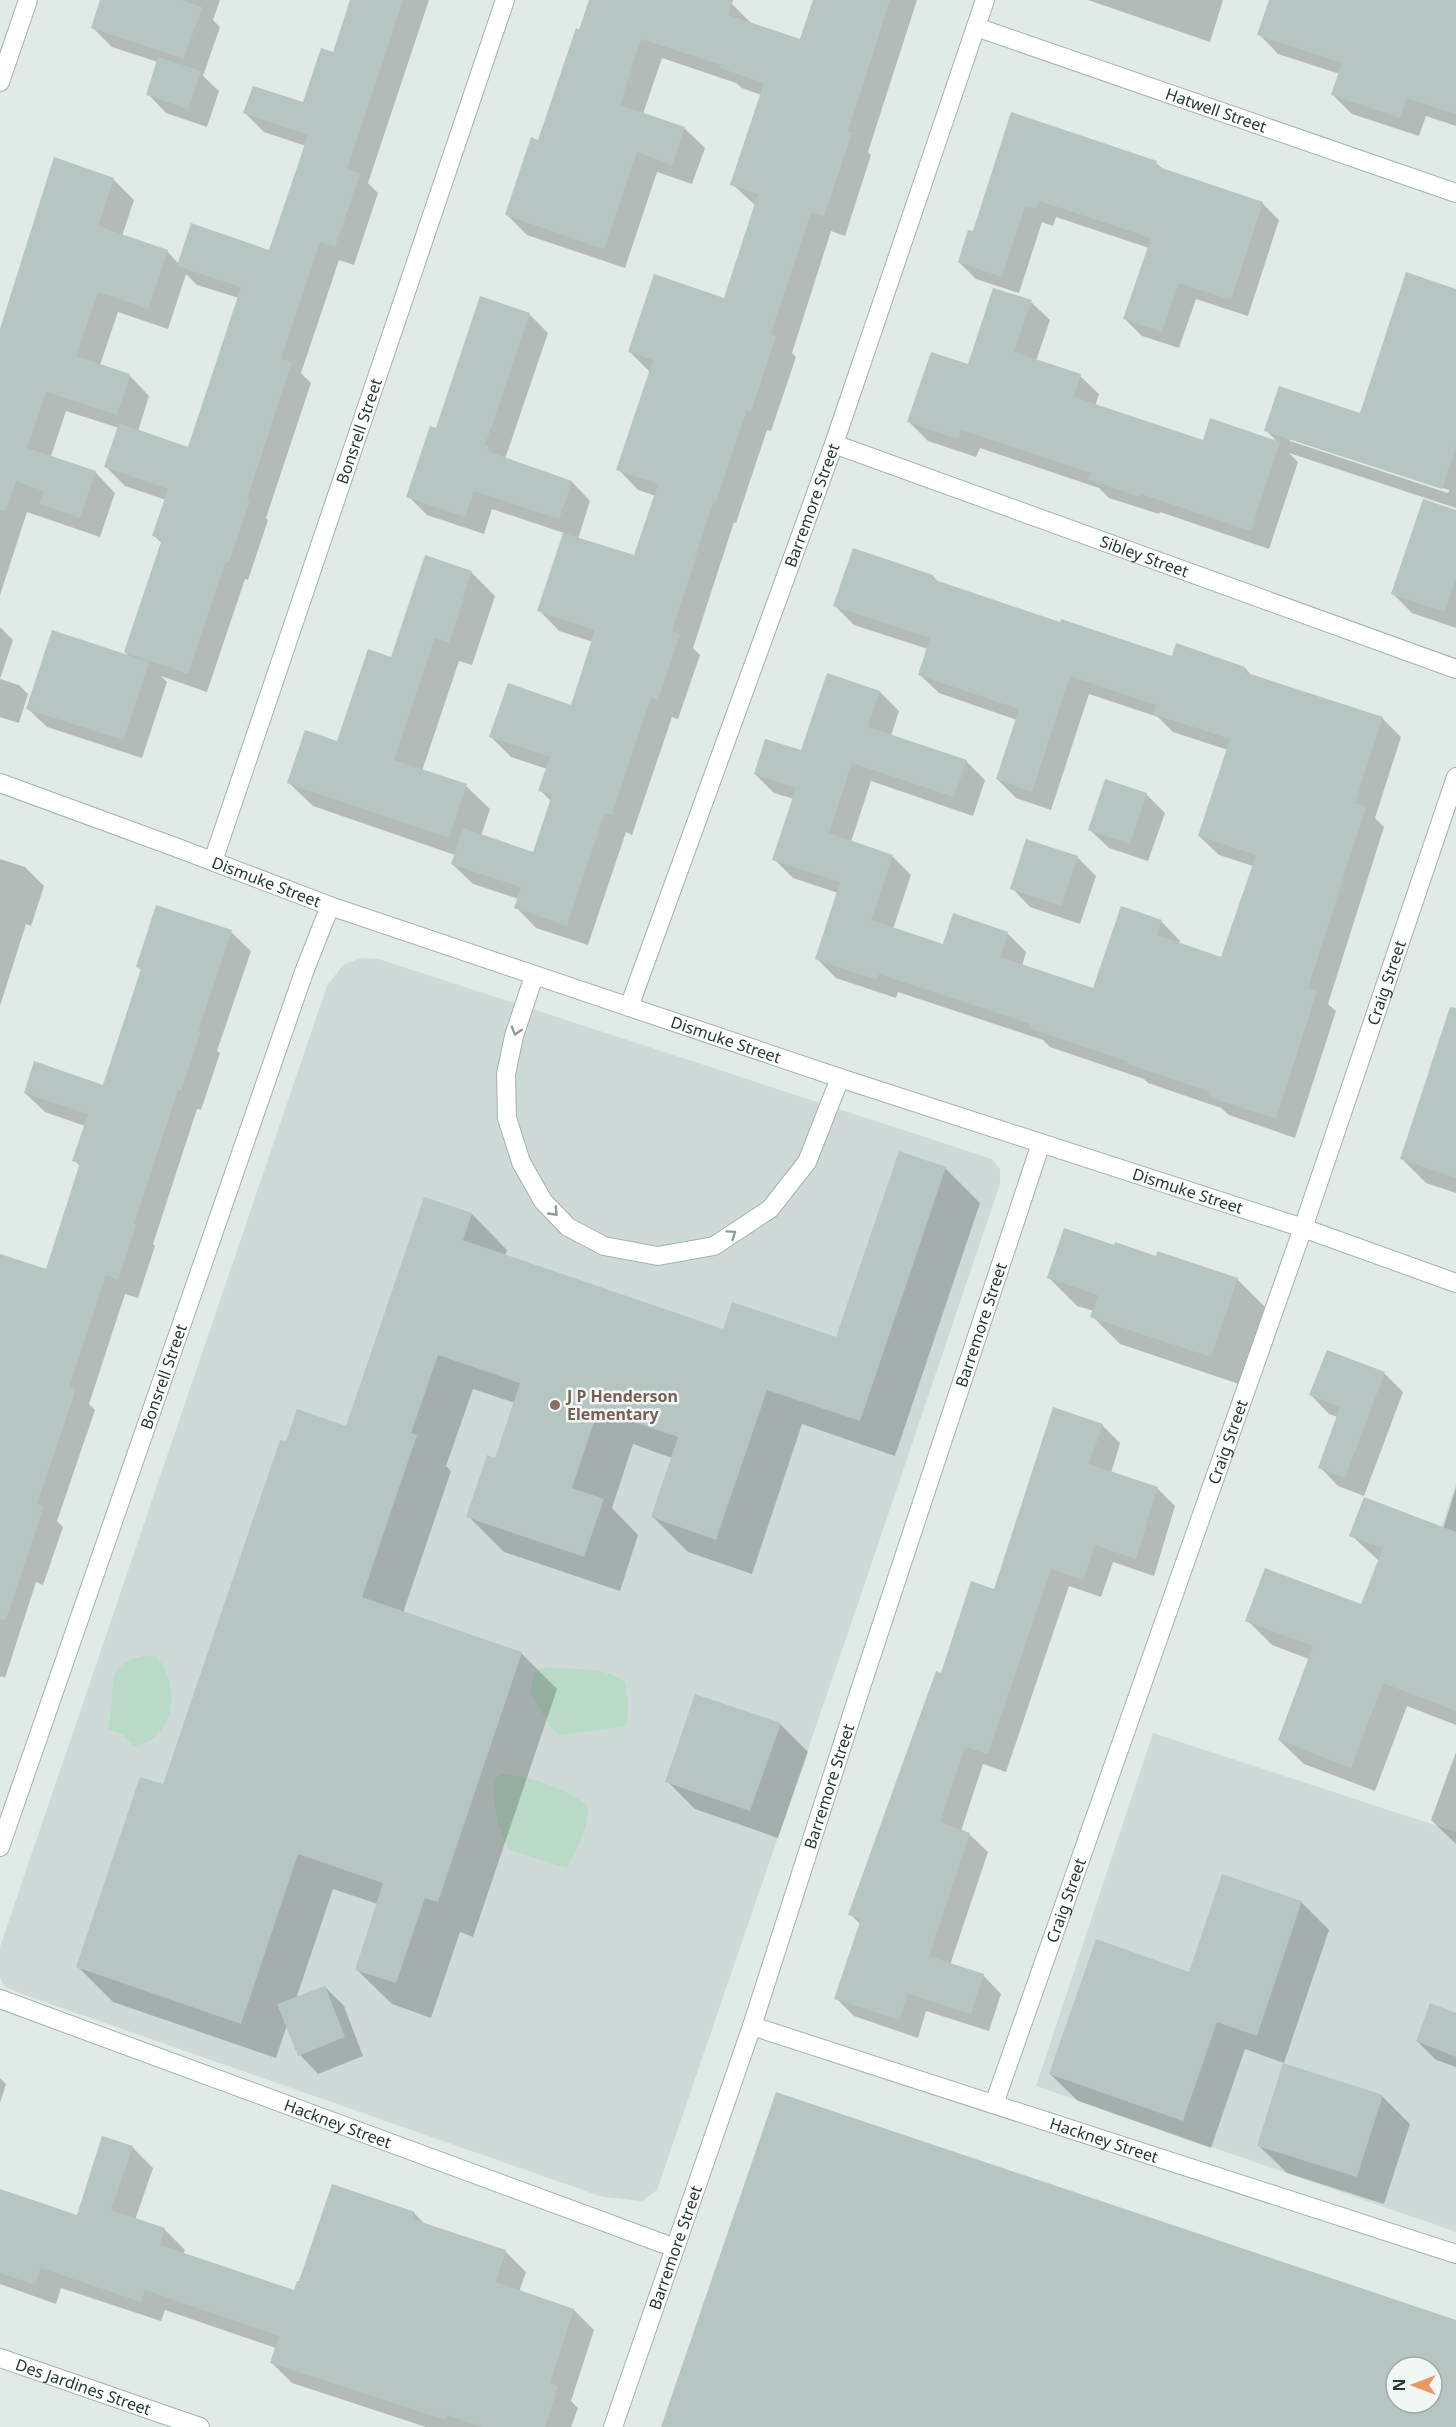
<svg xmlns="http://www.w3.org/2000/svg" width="1456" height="2427" font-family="'Noto Sans',sans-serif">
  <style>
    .built { fill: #cedad7 }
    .green { fill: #badac8 }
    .shadow { fill: #0003; fill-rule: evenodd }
    .building { fill: #b6c5c1; fill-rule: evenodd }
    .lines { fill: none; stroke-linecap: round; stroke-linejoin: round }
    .minor-casing { stroke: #a3b2af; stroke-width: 20 }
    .minor { stroke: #fff; stroke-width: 18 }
    .oneway { stroke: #909c9b }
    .education-dot { fill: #8d6e63; stroke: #f0f7f5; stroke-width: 2 }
    .labels { text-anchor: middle; stroke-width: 5; stroke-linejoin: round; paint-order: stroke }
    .street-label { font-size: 16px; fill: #223a37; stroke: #f0f7f5 }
    .education-label { font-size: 16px; font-weight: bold; fill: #785e54; stroke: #f0f7f5; text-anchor: start }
  </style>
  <rect width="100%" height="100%" fill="#e0eae7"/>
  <g class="built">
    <path d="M 360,958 L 379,959 L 992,1159 L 1000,1169 L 1000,1184 L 850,1627 L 657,2190 L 642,2201 L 603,2197 L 22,1994 L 5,1987 L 0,1978 L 0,1947 L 327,986 L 343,965 Z"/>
    <path d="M 1456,1483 L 1456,1595 L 1423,1584 Z"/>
    <path d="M 1153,1733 L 1456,1832 L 1456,2232 L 1036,2086 Z"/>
  </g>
  <g class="green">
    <path d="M 142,1656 L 156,1656 C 176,1678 179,1720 151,1740 C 147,1743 139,1744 134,1746 L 122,1734 L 109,1729 C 108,1717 113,1710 112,1701 C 112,1673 114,1664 142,1656 Z"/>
    <path d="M 544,1667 C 573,1671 600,1664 625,1682 L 628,1701 L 627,1723 L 623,1727 L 558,1735 L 550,1726 L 531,1693 L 534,1672 Z"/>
    <path d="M 501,1774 C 526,1775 571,1789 588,1807 C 588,1830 577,1849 567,1868 L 510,1850 C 498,1835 491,1797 495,1778 Z"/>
  </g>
  <g class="shadow">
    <path d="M 102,0 L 220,0 L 213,20 L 220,27 L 203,76 L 219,91 L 207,127 L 166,113 L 148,94 L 158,62 L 112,47 L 93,28 Z"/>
    <path d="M 352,0 L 429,0 L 368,183 L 378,193 L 354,265 L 339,260 L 301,373 L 311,383 L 266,518 L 268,520 L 248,580 L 245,579 L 207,692 L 161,676 L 167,682 L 142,758 L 47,727 L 28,709 L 131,658 L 125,652 L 162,543 L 154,536 L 166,500 L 125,486 L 106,467 L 119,428 L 66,411 L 51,456 L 95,472 L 115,493 L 100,537 L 27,512 L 0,595 L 0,333 L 113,179 L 134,200 L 122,236 L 167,251 L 179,264 L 270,252 L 306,146 L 264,132 L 245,113 L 304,104 L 334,54 ZM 186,274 L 197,285 L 239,298 L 189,449 L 138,431 L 149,396 L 129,375 L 100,365 L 118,312 L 168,329 Z"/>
    <path d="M 590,0 L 721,0 L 731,3 L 752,24 L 801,40 L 814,0 L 917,0 L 868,152 L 871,155 L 845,236 L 831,231 L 792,353 L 796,357 L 771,431 L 767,430 L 736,523 L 734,522 L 693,648 L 700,655 L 678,719 L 672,717 L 632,835 L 626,832 L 588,945 L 536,928 L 516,907 L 519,899 L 473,884 L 452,864 L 455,855 L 313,806 L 289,783 L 338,743 L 392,659 L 426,557 L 472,573 L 495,596 L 472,665 L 459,661 L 422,771 L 466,786 L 490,809 L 481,836 L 534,853 L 552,802 L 540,790 L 547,769 L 511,757 L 491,737 L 572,707 L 593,642 L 559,631 L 539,610 L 564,533 L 492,509 L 484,534 L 427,515 L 408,496 L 437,430 L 529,314 L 548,333 L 505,459 L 572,482 L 590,501 L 578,539 L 635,557 L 656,496 L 638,490 L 618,469 L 650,372 L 630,352 L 725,300 L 756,206 L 732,184 L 761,95 L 742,88 L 736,83 L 662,58 L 643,114 L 684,128 L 705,148 L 692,184 L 657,172 L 625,268 L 527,235 L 507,215 L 539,142 Z"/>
    <path d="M 1088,0 L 1223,0 L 1210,42 Z"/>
    <path d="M 1270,0 L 1456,0 L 1456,126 L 1426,116 L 1419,136 L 1352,114 L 1333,95 L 1340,74 L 1278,54 L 1259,34 Z"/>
    <path d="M 1012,114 L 1156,163 L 1164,170 L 1262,203 L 1279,220 L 1248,316 L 1196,299 L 1179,348 L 1142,336 L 1125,319 L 1149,248 L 1056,217 L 1053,226 L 1042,222 L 1019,293 L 976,279 L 959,262 L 974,233 Z"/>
    <path d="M 1456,290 L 1456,508 L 1289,453 L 1298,462 L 1269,549 L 1160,512 L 1159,514 L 1109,498 L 1099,488 L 980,448 L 976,457 L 928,441 L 909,422 L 969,366 L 1031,302 L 1050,320 L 1036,361 L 1080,376 L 1099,394 L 1095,406 L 1204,442 L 1278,443 L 1266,430 L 1361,414 ZM 1290,438 L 1449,490 L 1448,493 L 1290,441 Z"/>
    <path d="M 1456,512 L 1456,628 L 1412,613 L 1393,594 Z"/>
    <path d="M 933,576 L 939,583 L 1061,624 L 1173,658 L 1245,668 L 1253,677 L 1382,718 L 1401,737 L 1375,818 L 1384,827 L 1328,1004 L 1336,1011 L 1295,1138 L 1229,1115 L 1221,1108 L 1148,1083 L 1144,1079 L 1050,1047 L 1043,1040 L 898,992 L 896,998 L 836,978 L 817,959 L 838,893 L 793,878 L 774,859 L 794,799 L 774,793 L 755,774 L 802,752 L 828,675 L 880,692 L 899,711 L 891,736 L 966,761 L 985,780 L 973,816 L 871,781 L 851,842 L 892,856 L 911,875 L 893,929 L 944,946 L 1007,933 L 1026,952 L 1022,966 L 1094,990 L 1161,921 L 1180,941 L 1179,944 L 1222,959 L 1253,866 L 1219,855 L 1199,836 L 1228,750 L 1173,732 L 1158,717 L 1089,694 L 1051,810 L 1016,798 L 997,779 L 1017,720 L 939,693 L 919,674 L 928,649 L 854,625 L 835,606 Z"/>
    <path d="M 0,627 L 13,640 L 0,679 L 19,685 L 28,694 L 19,723 L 0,717 Z"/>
    <path d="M 1146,794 L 1165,813 L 1148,861 L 1109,848 L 1090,830 Z"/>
    <path d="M 1077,857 L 1096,876 L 1080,924 L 1030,907 L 1012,888 Z"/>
    <path d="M 0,859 L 25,867 L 44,886 L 31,926 L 26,924 L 0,1006 Z"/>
    <path d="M 157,907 L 231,932 L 251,951 L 217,1051 L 220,1053 L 201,1110 L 197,1109 L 153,1244 L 155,1246 L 138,1298 L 125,1294 L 89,1404 L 95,1410 L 57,1521 L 63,1527 L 43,1585 L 36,1582 L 5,1678 L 1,1676 L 0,1678 L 0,1256 L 47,1271 L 81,1167 L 74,1160 L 85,1126 L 45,1112 L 25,1093 L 104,1087 L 142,971 L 138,967 Z"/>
    <path d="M 1456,1038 L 1456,1193 L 1426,1183 L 1402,1159 Z"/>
    <path d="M 945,1168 L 980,1203 L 895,1456 L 802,1424 L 752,1574 L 688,1552 L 653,1517 L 672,1458 L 633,1444 L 612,1508 L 638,1535 L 620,1591 L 504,1552 L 468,1516 L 495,1460 L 515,1403 L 473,1389 L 446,1466 L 451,1471 L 403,1613 L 521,1653 L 557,1689 L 473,1937 L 460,1932 L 431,2018 L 392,2004 L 356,1969 L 378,1904 L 333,1889 L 296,1999 L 325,1987 L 344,2006 L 363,2056 L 318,2074 L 300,2055 L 287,2025 L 276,2058 L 113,2002 L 78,1967 L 164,1786 L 287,1443 L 347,1428 L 472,1214 L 507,1250 L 505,1256 L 724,1331 L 837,1339 Z"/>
    <path d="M 1115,1247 L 1237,1279 L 1265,1307 L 1239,1384 L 1120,1344 L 1092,1316 L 1094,1311 L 1077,1306 L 1049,1278 Z"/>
    <path d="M 1384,1373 L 1403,1392 L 1364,1496 L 1338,1486 L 1320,1467 L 1338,1417 L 1329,1414 L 1311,1395 Z"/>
    <path d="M 1102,1425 L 1120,1443 L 1111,1473 L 1157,1488 L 1175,1506 L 1154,1576 L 1113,1562 L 1101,1597 L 1069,1586 L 1006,1772 L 983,1764 L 961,1831 L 969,1834 L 988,1852 L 950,1965 L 983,1975 L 1001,1994 L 989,2031 L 926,2011 L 918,2038 L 854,2016 L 836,1998 L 861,1925 L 850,1914 L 942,1674 Z"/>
    <path d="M 1456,1488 L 1456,1725 L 1407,1706 L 1375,1791 L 1304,1764 L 1279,1740 L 1309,1659 L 1272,1645 L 1247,1620 L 1362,1606 L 1379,1561 L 1351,1535 L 1443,1529 Z"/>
    <path d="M 780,1724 L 808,1752 L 778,1838 L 695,1809 L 667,1781 Z"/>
    <path d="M 1456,1752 L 1456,1844 L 1431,1820 Z"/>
    <path d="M 1301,1902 L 1329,1930 L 1284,2063 L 1245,2049 L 1211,2148 L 1078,2101 L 1050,2074 L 1190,1974 Z"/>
    <path d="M 1456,2014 L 1456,2067 L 1436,2060 L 1417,2041 Z"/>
    <path d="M 0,2078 L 6,2084 L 0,2103 Z"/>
    <path d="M 1382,2096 L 1410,2124 L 1384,2204 L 1287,2173 L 1259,2146 Z"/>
    <path d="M 132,2147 L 153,2168 L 135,2220 L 164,2229 L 185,2250 L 183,2254 L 295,2292 L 414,2213 L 426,2225 L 506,2252 L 526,2272 L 519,2292 L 574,2310 L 594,2330 L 571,2401 L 578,2408 L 571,2427 L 426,2427 L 292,2383 L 271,2362 L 276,2348 L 165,2310 L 161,2321 L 61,2288 L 56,2304 L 0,2284 L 0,2190 L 77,2217 Z"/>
  </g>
  <g class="building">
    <path d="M 100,0 L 181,0 L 202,7 L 184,59 L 91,28 Z"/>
    <path d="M 350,0 L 403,0 L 347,169 L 360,173 L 335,247 L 320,242 L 281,359 L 292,362 L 247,499 L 250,500 L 229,562 L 226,561 L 188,674 L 124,652 L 162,539 L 152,536 L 168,489 L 104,467 L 119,423 L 188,447 L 241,287 L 177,266 L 191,223 L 269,250 L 308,135 L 243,113 L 253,86 L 303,102 L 321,48 L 333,52 Z"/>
    <path d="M 589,0 L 733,0 L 728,15 L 800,39 L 813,0 L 890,0 L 848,132 L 852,133 L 824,216 L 811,212 L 771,334 L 776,336 L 751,412 L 747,410 L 716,503 L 713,503 L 672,631 L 680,634 L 658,700 L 651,698 L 612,815 L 605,813 L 567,926 L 514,908 L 521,887 L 451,864 L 463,828 L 533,852 L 552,795 L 538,791 L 550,757 L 489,737 L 508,683 L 571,705 L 595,630 L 537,611 L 563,533 L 634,555 L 658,484 L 616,470 L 653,360 L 628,352 L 654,274 L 724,298 L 758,194 L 730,185 L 764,83 L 720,68 L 721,65 L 641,39 L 620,105 L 685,127 L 672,165 L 637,152 L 604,249 L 505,215 L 531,137 L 538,140 L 576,28 L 579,30 Z"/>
    <path d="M 1269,0 L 1456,0 L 1456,114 L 1406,98 L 1400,118 L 1331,95 L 1342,63 L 1257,35 Z"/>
    <path d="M 158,57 L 201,71 L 188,109 L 146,95 Z"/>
    <path d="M 1011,112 L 1157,161 L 1156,166 L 1263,202 L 1231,300 L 1179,283 L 1162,332 L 1123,319 L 1151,238 L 1039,201 L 1036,209 L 1025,206 L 1002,277 L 958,262 L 968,230 L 973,231 Z"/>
    <path d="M 54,157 L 114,178 L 98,226 L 168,250 L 148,309 L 98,292 L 76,356 L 130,374 L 117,415 L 46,392 L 27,448 L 96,471 L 80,518 L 39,504 L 44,491 L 16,481 L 6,511 L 0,510 L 0,329 Z"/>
    <path d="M 1406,272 L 1456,289 L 1456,447 L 1442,489 L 1264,431 L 1279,386 L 1360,413 Z"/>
    <path d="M 993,288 L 1032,300 L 1014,352 L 1081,374 L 1074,397 L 1203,440 L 1210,418 L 1280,442 L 1251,531 L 1141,494 L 1140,497 L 1088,479 L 1091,473 L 961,430 L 958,439 L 907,422 L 931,352 L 968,364 Z"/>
    <path d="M 480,296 L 530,313 L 485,445 L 489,446 L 487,451 L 572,481 L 559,519 L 474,491 L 465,517 L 406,497 L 430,426 L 436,428 Z"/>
    <path d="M 1423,499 L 1456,510 L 1456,579 L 1445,612 L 1391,594 Z"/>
    <path d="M 853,548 L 933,575 L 932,579 L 1060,622 L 1061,619 L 1172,656 L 1176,643 L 1245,667 L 1244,672 L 1383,717 L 1355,803 L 1366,807 L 1308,988 L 1317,991 L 1276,1119 L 1208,1097 L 1210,1092 L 1127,1064 L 1128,1062 L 1029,1028 L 1030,1024 L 879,974 L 877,980 L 815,959 L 840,882 L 772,860 L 796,788 L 754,774 L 765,739 L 801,750 L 827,673 L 880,691 L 868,727 L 967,760 L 954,797 L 852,763 L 829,833 L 893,855 L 871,920 L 943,944 L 953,913 L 1008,932 L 1000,957 L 1093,988 L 1121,906 L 1162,920 L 1157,935 L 1221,957 L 1256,855 L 1198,836 L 1230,739 L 1153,714 L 1156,705 L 1070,676 L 1032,792 L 996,779 L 1019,709 L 918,675 L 930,638 L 833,606 Z"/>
    <path d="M 425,555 L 472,571 L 449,643 L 435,638 L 394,760 L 467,784 L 449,838 L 287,783 L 305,730 L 337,741 L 368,649 L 391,657 Z"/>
    <path d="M 52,630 L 149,662 L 123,740 L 26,709 Z"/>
    <path d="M 1105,779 L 1147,793 L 1130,844 L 1088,830 Z"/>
    <path d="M 1026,839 L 1078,856 L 1062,906 L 1010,889 Z"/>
    <path d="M 156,905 L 232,930 L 198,1031 L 201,1032 L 181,1091 L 178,1090 L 134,1224 L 136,1225 L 118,1280 L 106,1275 L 69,1387 L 76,1389 L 37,1504 L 44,1506 L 6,1620 L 0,1619 L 0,1254 L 46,1269 L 80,1163 L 72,1161 L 88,1114 L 24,1093 L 34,1061 L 103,1085 L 141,969 L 136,967 Z"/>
    <path d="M 1450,1007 L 1456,1008 L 1456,1178 L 1400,1159 Z"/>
    <path d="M 899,1151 L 946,1167 L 860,1421 L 767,1390 L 716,1540 L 651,1517 L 678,1437 L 598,1410 L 572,1488 L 604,1499 L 584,1557 L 466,1517 L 487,1455 L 495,1458 L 520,1383 L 438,1355 L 411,1433 L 417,1435 L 362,1597 L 522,1652 L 438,1902 L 425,1898 L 396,1983 L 355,1970 L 383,1883 L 298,1854 L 241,2024 L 76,1967 L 140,1777 L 163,1784 L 280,1440 L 286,1441 L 297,1409 L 346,1426 L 424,1197 L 472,1213 L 463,1240 L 723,1329 L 732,1302 L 836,1337 Z"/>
    <path d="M 1064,1228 L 1114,1245 L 1115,1242 L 1156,1256 L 1157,1251 L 1238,1278 L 1211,1357 L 1090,1317 L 1098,1295 L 1047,1278 Z"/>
    <path d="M 1327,1350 L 1385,1372 L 1345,1478 L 1318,1468 L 1340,1407 L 1309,1395 Z"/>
    <path d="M 1053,1407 L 1103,1424 L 1089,1464 L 1158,1487 L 1136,1559 L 1095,1545 L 1083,1580 L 1051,1569 L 988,1754 L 965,1747 L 940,1822 L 970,1833 L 929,1956 L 984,1974 L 971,2014 L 908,1994 L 899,2020 L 834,1999 L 861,1919 L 848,1915 L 936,1671 L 941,1673 L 971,1581 L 994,1589 Z"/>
    <path d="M 1364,1497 L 1456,1532 L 1456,1711 L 1383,1683 L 1351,1768 L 1278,1740 L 1313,1646 L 1245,1621 L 1265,1568 L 1361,1604 L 1383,1548 L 1349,1536 Z"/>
    <path d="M 695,1694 L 781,1723 L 750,1811 L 665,1782 Z"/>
    <path d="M 1222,1874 L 1302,1901 L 1257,2036 L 1217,2022 L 1183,2121 L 1049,2074 L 1096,1939 L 1189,1972 Z"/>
    <path d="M 325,1986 L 345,2037 L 298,2056 L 277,2004 Z"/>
    <path d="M 1430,2003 L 1456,2013 L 1456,2057 L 1416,2041 Z"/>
    <path d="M 1283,2063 L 1383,2095 L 1357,2177 L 1257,2146 Z"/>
    <path d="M 776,2092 L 1456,2320 L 1456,2427 L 661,2427 ZM 1396,2367 L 1432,2367 L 1432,2403 L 1396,2403 Z"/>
    <path d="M 102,2136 L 133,2146 L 111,2210 L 165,2228 L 160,2245 L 294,2290 L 297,2281 L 299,2281 L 332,2184 L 415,2212 L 412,2219 L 506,2250 L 496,2282 L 574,2309 L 550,2383 L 558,2386 L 545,2427 L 482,2427 L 447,2415 L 446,2420 L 270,2363 L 279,2336 L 145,2290 L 141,2302 L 41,2268 L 35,2285 L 0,2273 L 0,2189 L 77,2215 Z"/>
  </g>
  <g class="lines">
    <defs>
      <g id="minor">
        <path id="s1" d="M 976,27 L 1456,193"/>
        <path d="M 0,82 L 28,0"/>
        <path id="s2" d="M 834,444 L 1456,669"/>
        <path id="s3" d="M 0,783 L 175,847 L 330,906 L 840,1078 L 1303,1228 L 1456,1283"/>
        <path id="s4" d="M 213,861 L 505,0"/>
        <path d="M 534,976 L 514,1036 L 506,1074 L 507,1118 L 521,1162 L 543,1201 L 568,1227 L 604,1246 L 658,1256 L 714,1246 L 770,1209 L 807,1162 L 840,1078"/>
        <path id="s5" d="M 629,1007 L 834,444 L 985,0"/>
        <path id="s6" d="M 0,1847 L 304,972 L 330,906"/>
        <path id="s7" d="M 0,1999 L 675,2248"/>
        <path id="s8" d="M 752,2026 L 1456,2254"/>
        <path id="s9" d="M 994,2104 L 1303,1228 L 1456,777"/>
        <path id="s10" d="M 0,2358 L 200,2427"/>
        <path id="s11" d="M 613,2427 L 752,2026 L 859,1693 L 1041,1143"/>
      </g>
    </defs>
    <use href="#minor" class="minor-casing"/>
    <use href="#minor" class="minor"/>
  </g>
  <defs><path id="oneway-chevron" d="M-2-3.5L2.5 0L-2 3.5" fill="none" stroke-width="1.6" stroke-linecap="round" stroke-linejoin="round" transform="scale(1.5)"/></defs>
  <g class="oneway">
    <use href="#oneway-chevron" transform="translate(516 1031) rotate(107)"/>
    <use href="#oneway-chevron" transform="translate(554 1212) rotate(46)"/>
    <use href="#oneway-chevron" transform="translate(732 1234) rotate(-34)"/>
  </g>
  <circle class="education-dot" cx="555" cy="1405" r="6"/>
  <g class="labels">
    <g class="street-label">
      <text dy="6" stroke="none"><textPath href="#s1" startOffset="254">Hatwell Street</textPath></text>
      <text dy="6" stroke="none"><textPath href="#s4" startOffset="454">Bonsrell Street</textPath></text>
      <text dy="6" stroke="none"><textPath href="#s5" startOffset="534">Barremore Street</textPath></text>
      <text dy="6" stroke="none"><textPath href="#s2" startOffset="330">Sibley Street</textPath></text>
      <text dy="6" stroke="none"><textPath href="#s3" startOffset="284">Dismuke Street</textPath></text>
      <text dy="6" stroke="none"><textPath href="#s9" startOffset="1188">Craig Street</textPath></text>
      <text dy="6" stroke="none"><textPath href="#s3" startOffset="770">Dismuke Street</textPath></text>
      <text dy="6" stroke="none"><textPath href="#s3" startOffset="1256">Dismuke Street</textPath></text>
      <text dy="6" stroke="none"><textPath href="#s11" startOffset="1162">Barremore Street</textPath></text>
      <text dy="6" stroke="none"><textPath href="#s6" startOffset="498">Bonsrell Street</textPath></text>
      <text dy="6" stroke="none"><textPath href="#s9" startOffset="702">Craig Street</textPath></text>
      <text dy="6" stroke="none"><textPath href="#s11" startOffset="676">Barremore Street</textPath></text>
      <text dy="6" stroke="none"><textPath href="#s9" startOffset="216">Craig Street</textPath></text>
      <text dy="6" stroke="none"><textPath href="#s7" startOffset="360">Hackney Street</textPath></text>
      <text dy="6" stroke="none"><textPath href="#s8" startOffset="370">Hackney Street</textPath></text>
      <text dy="6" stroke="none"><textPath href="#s11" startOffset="190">Barremore Street</textPath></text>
      <text dy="6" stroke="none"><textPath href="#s10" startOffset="88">Des Jardines Street</textPath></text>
    </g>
    <g class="education-label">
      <text x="567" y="1402">J P Henderson<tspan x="567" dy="18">Elementary</tspan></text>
    </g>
  </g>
  <g transform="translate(1414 2385) rotate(270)"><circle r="28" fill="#f0f7f5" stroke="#9eaba9" stroke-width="1.5"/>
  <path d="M0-4.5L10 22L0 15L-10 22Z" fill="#eb985e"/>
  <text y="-9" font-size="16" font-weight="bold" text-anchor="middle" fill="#223a37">N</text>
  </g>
</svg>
